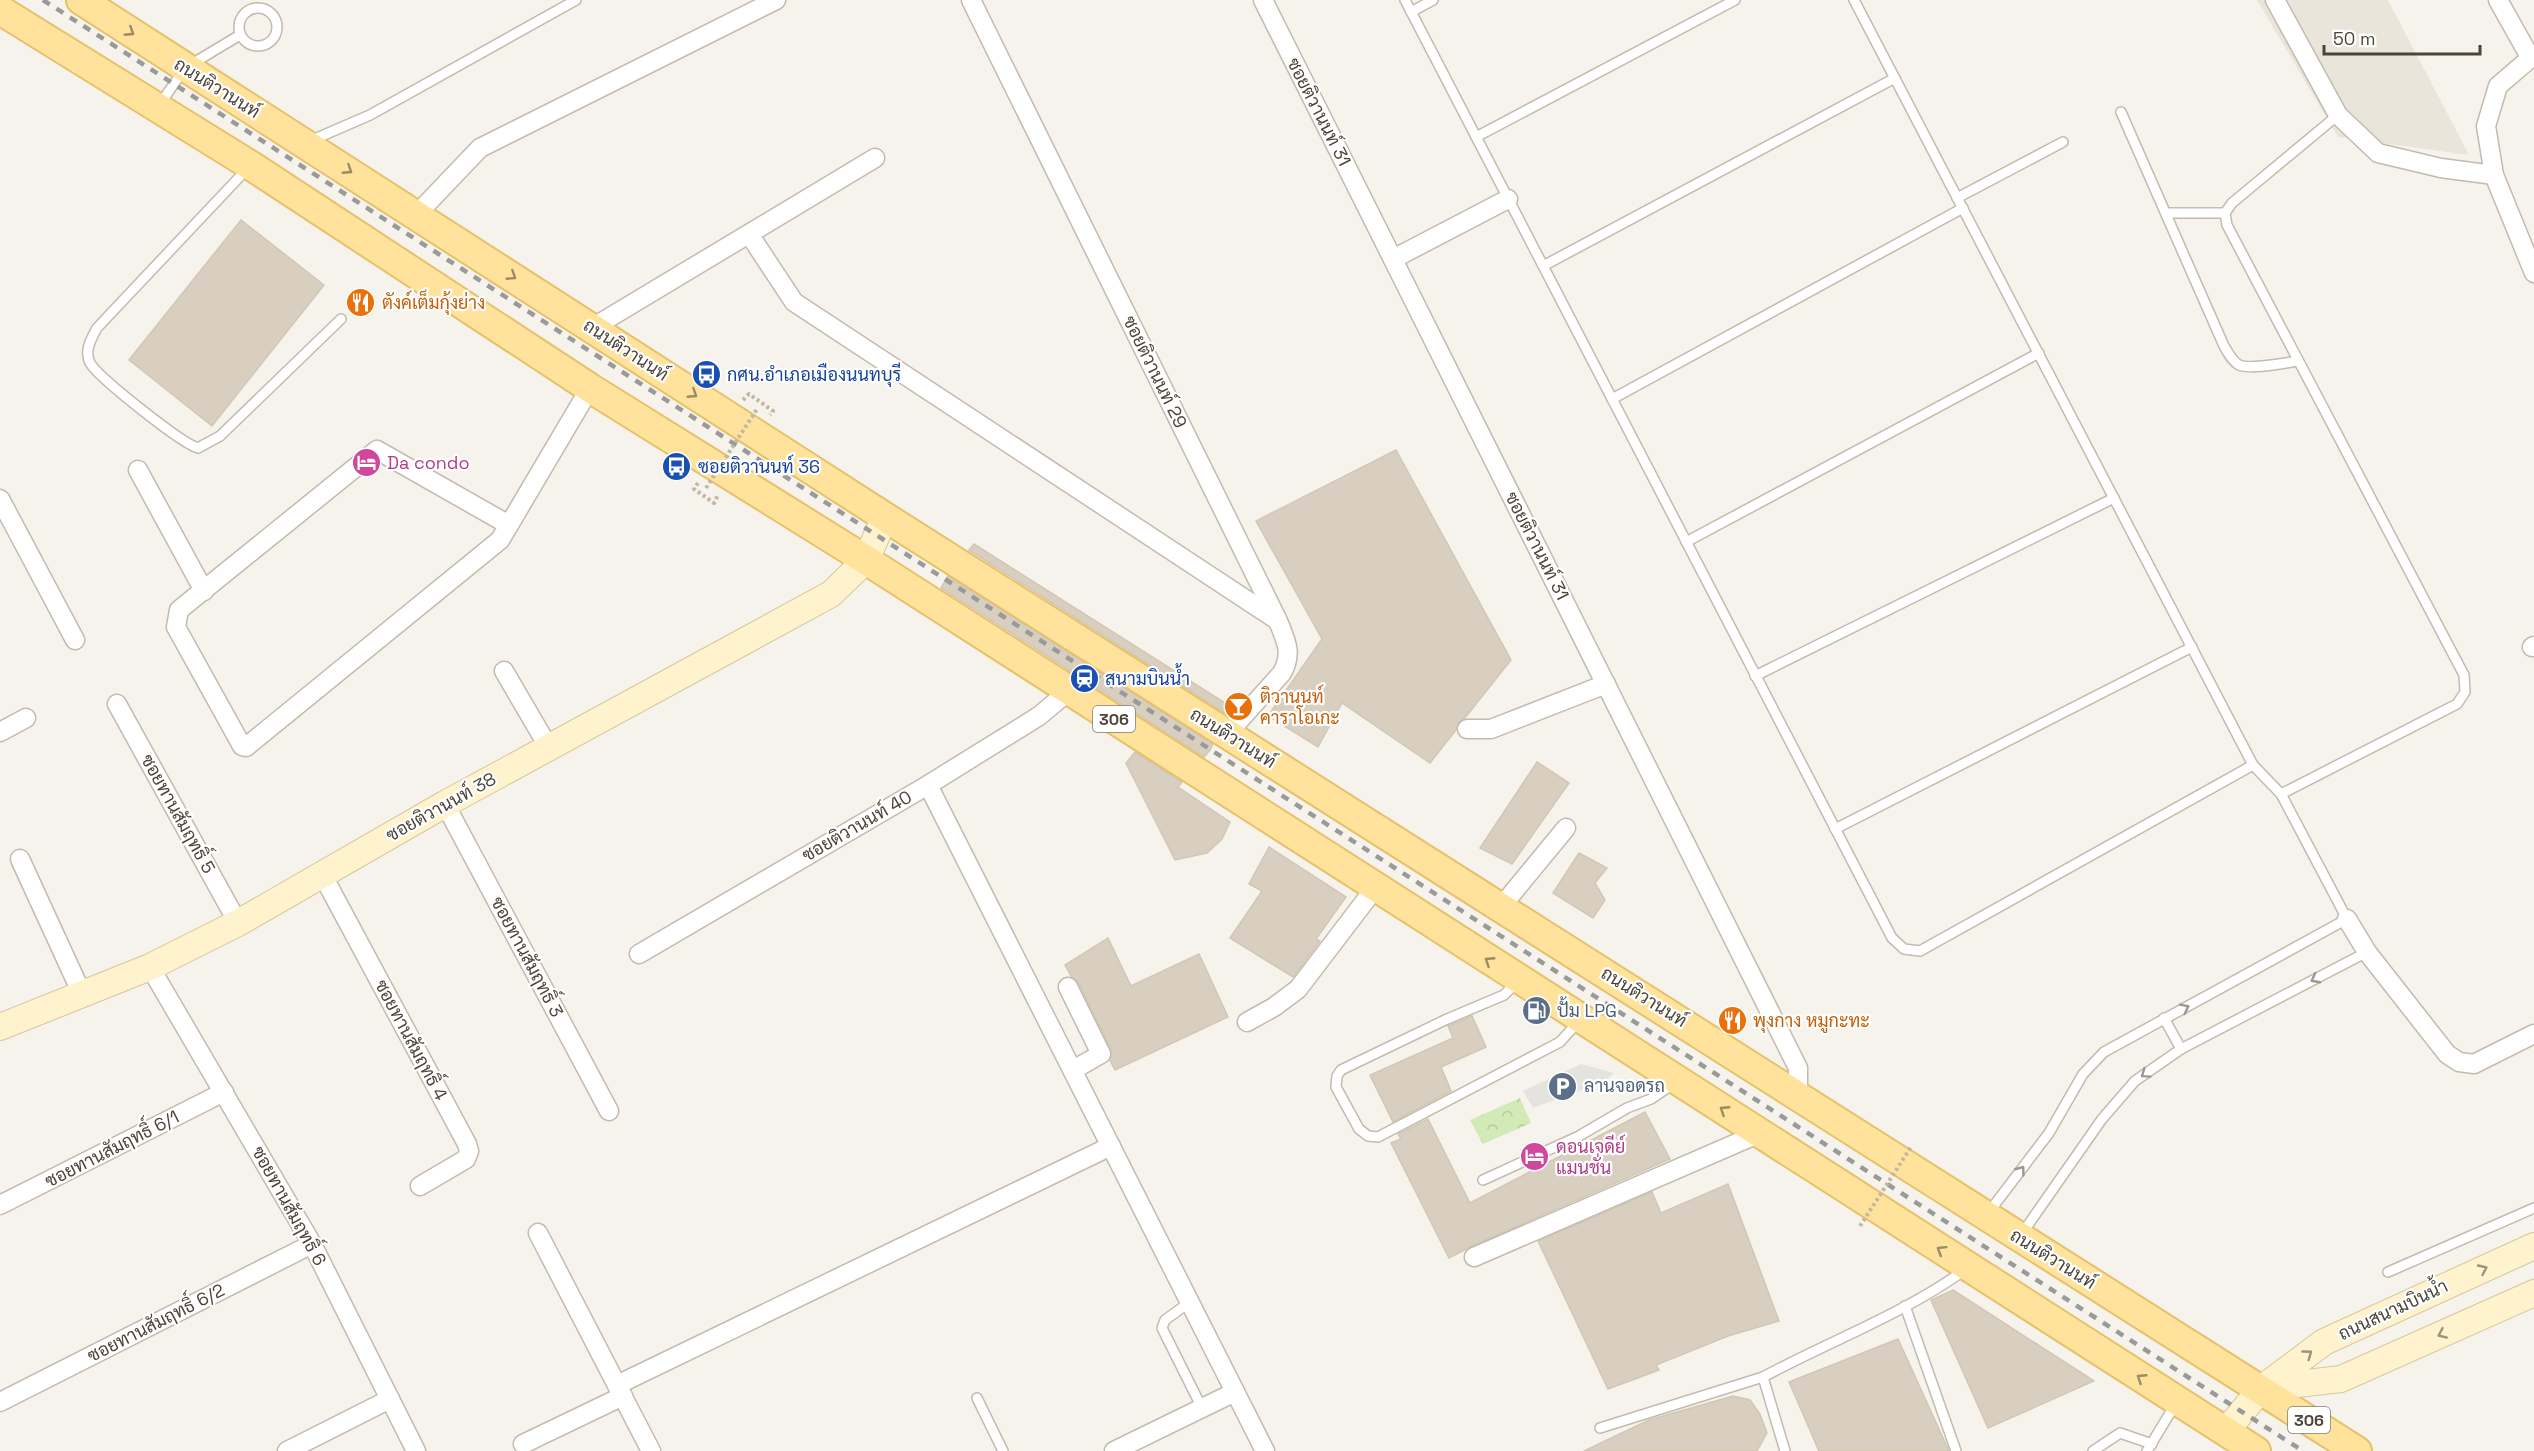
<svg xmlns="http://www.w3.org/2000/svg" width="2534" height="1451" font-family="'Space Grotesk',Sarabun,sans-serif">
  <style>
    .residential { fill: #eae5da }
    .forest { fill: url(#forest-crowns) }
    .parking { fill: #e5e3e0 }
    .building { fill: #d8cfc1; stroke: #d3c7b4; stroke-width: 1.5 }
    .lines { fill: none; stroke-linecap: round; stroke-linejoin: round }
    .lane-casing { stroke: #c2bbae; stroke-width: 12 }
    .street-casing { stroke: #c2bbae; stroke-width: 21 }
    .secondary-casing { stroke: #d6c79b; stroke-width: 28 }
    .primary-casing { stroke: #e6c16a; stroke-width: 32 }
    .path { stroke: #c4b79f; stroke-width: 4; stroke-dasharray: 3 3; stroke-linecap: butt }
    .lane { stroke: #fff; stroke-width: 9 }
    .street { stroke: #fff; stroke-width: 18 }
    .secondary { stroke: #fff3cd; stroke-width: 26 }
    .primary { stroke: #ffe39c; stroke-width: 28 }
    .rail { stroke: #9a9a9a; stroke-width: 4.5; stroke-dasharray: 8 8; stroke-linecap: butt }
    .path-bridge { stroke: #c4b79f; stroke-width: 4; stroke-dasharray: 3 3; stroke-linecap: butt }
    .oneway { stroke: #9c8c66 }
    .oneway2 { stroke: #9c9892 }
    .oneway3 { stroke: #9c937c }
    .labels { text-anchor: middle; stroke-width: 4.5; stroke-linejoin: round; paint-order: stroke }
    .shield { fill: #fff; stroke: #817c74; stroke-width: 1.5 }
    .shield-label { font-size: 16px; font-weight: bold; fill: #4b4439 }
    .street-label { font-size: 18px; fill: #4b4439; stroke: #fff }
    .food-label { font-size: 18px; fill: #c56008; stroke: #fff; text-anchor: start }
    .transit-label { font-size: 18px; fill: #164399; stroke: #fff; text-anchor: start }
    .hotel-label { font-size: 18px; fill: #b23c85; stroke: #fff; text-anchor: start }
    .service-label { font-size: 18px; fill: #4e5e75; stroke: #fff; text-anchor: start }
  </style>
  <defs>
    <pattern id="forest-crowns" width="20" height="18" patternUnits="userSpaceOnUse" patternTransform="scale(1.5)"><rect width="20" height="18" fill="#d2eab5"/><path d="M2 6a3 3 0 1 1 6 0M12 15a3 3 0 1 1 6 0" fill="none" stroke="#b6ca9c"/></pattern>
  </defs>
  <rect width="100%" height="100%" fill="#f6f3ec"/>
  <path class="residential" d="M 2257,0 L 2388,0 L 2469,155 L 2338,137 Z"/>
  <path class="forest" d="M 1520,1098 L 1531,1123 L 1483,1144 L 1470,1120 Z"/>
  <path class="parking" d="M 1581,1064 L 1614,1073 L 1605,1081 L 1533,1108 L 1523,1091 Z"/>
  <g class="building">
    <path d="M 241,220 L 324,285 L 212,426 L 129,360 Z"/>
    <path d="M 1396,450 L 1511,660 L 1465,718 L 1458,723 L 1456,730 L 1430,763 L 1342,703 L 1318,747 L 1268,716 L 1322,639 L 1256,521 Z"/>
    <path d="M 974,544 L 1230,706 L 1226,714 L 969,550 Z"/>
    <path d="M 948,576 L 1213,744 L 1210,750 L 1204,757 L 941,588 Z"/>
    <path d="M 1135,752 L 1182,782 L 1178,787 L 1230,822 L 1222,839 L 1207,853 L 1175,860 L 1126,763 Z"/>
    <path d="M 1537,762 L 1569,783 L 1512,864 L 1480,848 Z"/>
    <path d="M 1269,847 L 1346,897 L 1316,939 L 1320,941 L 1293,977 L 1230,938 L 1262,891 L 1249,884 Z"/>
    <path d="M 1579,853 L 1607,868 L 1595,883 L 1605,900 L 1593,918 L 1553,893 Z"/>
    <path d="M 1108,938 L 1131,986 L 1199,954 L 1228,1017 L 1115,1070 L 1110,1060 L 1111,1049 L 1078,982 L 1071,976 L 1065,965 Z"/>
    <path d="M 1472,1016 L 1486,1047 L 1441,1067 L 1451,1091 L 1393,1122 L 1370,1075 L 1453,1038 L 1448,1026 Z"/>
    <path d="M 1645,1112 L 1670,1159 L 1470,1247 L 1449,1258 L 1391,1143 L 1401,1139 L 1398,1134 L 1428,1119 L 1470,1203 Z"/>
    <path d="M 1728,1184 L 1779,1321 L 1728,1336 L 1656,1365 L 1659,1370 L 1608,1389 L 1538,1241 L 1652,1192 L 1661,1213 Z"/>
    <path d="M 1953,1290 L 2094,1381 L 1988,1428 L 1931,1300 Z"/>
    <path d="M 1898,1339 L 1949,1451 L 1819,1451 L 1789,1382 Z"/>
    <path d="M 1733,1396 L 1750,1400 L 1760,1414 L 1767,1433 L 1757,1451 L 1584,1451 L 1649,1420 Z"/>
  </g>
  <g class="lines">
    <defs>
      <g id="lane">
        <path d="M 1405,0 L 1892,938 L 1904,949 L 1920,951 L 2253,765"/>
        <path d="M 1854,0 L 2253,765 L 2281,794 L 2347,919 L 2104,1052 L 2083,1074 L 2049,1133 L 1989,1212"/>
        <circle cx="258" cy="27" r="19"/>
        <path d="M 1411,12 L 1433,0"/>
        <path d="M 160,104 L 185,68 L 240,35"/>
        <path d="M 2121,112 L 2224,346 C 2228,353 2232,361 2239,365 C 2252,370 2284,363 2298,361"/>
        <path d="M 1476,137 L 1735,0"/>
        <path d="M 310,141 L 370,115 L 576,0"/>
        <path d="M 247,169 L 97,328 C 91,339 84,351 90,363 C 99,378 181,443 198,448 L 220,436 L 341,319"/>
        <path d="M 1957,198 L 2063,142"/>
        <path d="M 2166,213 L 2225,213"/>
        <path d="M 1543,266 L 1895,78"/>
        <path d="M 1612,399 L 1963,208"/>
        <path d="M 1686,542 L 2039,353"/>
        <path d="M 1755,676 L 2114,498"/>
        <path d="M 2281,794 L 2457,704 L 2465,692 L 2464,675 L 2227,225 L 2225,213 L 2232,203 L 2338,115"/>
        <path d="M 1835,829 L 2192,647"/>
        <path d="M 1518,981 L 1504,995 L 1445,1020 L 1341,1070 L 1337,1076 L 1336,1087 L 1359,1129 L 1368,1136 L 1378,1137 L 1560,1042 L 1579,1021"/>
        <path d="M 2164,1018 L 2181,1049"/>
        <path d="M 1483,1180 L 1579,1136 L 1627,1108 L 1651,1099 L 1673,1084"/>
        <path d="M 2021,1235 L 2102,1119 L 2135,1081 L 2181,1049 L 2367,952"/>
        <path d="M 2388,1272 L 2534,1208"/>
        <path d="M 1190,1302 L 1165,1320 L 1162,1328 L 1202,1408"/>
        <path d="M 1905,1306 L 1956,1451"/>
        <path d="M 977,1398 L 1003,1451"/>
        <path d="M 1600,1428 L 1763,1377"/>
        <path d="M 1785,1451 L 1763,1377 C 1830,1341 1904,1314 1966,1269"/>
        <path d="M 2093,1451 L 2120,1433 L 2152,1444"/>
        <path d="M 2147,1451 L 2176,1403"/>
      </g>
      <g id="street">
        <path d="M 971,0 L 1278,621 C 1286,641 1293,653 1282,673 L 1227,734"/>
        <path d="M 1263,0 L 1798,1068 L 1798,1095"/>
        <path d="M 2275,0 L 2338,115 L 2378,153 L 2441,168 L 2494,175"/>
        <path d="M 2498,0 L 2530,57"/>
        <path d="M 2534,55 L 2498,86 L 2486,126 L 2494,175 L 2534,273"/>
        <path d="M 417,214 L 480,148 L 776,0"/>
        <path d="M 749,234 L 794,302 L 1277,620"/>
        <path d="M 1393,259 L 1508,199"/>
        <path d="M 592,328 L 875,158"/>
        <path d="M 138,470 L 204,591"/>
        <path d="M 0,499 L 75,640"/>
        <path d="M 509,525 L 377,450 L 179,610 L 176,627 L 242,746 L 246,747 L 500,540 L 509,525 L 590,388"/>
        <path d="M 2532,647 L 2534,646"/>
        <path d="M 504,671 L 549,748"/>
        <path d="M 117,704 L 238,923"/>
        <path d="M 1467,729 L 1491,729 L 1606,684"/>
        <path d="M 0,732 L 26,718"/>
        <path d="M 928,785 L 1265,1451"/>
        <path d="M 445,804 L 609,1111"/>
        <path d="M 20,859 L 82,994"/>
        <path d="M 322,874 L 467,1144 L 469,1151 L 466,1159 L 420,1186"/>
        <path d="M 1501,907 L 1566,828"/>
        <path d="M 2347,919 L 2367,952 L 2447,1054 L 2459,1062 L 2474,1064 L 2534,1034"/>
        <path d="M 639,954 L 928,785 L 1039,716 L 1070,690"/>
        <path d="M 150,967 L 312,1244 L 416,1451"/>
        <path d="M 1068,987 L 1101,1054 L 1073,1070"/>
        <path d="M 1247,1022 L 1274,1007 L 1298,989 L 1375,888"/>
        <path d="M 0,1205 L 224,1092"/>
        <path d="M 538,1233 L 651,1451"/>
        <path d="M 1474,1257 L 1760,1133"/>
        <path d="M 617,1385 L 1111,1146"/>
        <path d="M 0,1402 L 312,1244"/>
        <path d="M 523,1444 L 623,1396"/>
        <path d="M 287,1451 L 390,1399"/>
        <path d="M 1114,1451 L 1235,1392"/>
      </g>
      <g id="secondary">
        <path d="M 0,1027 L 150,967 L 238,923 L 445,804 L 831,594 L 866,560 L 885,517"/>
        <path d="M 2264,1388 L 2341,1379 L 2534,1293"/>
        <path d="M 2226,1431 L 2261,1389 L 2324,1342 L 2534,1246"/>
      </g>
      <g id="primary">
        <path d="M 81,0 L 885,517 L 2357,1451"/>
        <path d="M 0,10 L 250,165 L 590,388 L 866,560 L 2256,1451"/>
      </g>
    </defs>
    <use href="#lane" class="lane-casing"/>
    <use href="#street" class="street-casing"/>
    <use href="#secondary" class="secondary-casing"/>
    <use href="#primary" class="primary-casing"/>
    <g class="path">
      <path d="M 743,400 L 749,394 L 773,411 L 770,415"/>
      <path d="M 698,483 L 694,489 L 714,503 L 718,495"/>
    </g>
    <use href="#lane" class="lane"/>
    <use href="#street" class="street"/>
    <use href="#secondary" class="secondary"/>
    <use href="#primary" class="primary"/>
    <path class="rail" d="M 43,0 L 2303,1451"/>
    <g class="path-bridge">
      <path d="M 706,488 L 757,409"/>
      <path d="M 1860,1226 L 1911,1147"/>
    </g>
  </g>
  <defs><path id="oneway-chevron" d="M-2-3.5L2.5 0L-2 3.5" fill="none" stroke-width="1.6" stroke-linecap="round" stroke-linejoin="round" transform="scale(1.5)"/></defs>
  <g class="oneway">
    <use href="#oneway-chevron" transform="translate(130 32) rotate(33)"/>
    <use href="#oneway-chevron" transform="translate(348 170) rotate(33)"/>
    <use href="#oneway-chevron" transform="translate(512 276) rotate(33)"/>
    <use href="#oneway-chevron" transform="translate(693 394) rotate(33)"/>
    <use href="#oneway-chevron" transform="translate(1489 961) rotate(-147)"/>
    <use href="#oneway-chevron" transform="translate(1724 1110) rotate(-147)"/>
    <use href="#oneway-chevron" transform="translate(1941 1250) rotate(-148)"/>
    <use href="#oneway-chevron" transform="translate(2141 1378) rotate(-147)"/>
  </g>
  <g class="oneway2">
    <use href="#oneway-chevron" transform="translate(2315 979) rotate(152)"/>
    <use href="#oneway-chevron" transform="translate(2185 1008) rotate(-27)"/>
    <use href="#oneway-chevron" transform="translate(2145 1074) rotate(145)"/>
    <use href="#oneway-chevron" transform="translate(2021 1170) rotate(-53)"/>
  </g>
  <g class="oneway3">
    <use href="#oneway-chevron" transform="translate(2483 1269) rotate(-25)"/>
    <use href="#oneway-chevron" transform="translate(2442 1334) rotate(156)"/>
    <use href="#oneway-chevron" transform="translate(2308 1354) rotate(-36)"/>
  </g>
  <defs>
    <symbol id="restaurant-disc" viewBox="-11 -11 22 22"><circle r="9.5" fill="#e8710a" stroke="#fff"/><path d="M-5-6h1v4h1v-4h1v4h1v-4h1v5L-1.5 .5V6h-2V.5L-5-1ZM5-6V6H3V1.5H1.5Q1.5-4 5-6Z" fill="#fff"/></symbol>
    <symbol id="bus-disc" viewBox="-11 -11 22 22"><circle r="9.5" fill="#1a4fb4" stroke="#fff"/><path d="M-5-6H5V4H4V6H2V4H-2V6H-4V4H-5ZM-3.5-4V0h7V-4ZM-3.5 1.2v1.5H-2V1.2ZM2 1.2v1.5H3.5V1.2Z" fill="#fff"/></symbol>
    <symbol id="hotel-disc" viewBox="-11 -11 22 22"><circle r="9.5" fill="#d1479c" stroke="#fff"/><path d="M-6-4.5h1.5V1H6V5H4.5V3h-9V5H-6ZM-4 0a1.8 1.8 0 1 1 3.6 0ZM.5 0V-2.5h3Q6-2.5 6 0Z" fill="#fff"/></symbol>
    <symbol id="station-disc" viewBox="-11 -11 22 22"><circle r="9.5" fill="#1a4fb4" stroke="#fff"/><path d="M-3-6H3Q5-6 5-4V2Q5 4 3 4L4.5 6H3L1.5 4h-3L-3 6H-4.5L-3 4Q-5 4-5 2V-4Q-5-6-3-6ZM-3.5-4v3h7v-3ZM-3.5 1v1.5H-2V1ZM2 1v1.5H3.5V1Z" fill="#fff"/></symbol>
    <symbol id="bar-disc" viewBox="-11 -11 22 22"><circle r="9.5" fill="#e8710a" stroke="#fff"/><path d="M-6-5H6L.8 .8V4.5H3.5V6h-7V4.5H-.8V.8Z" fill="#fff"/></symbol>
    <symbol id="fuel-disc" viewBox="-11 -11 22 22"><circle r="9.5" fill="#5c6f8a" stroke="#fff"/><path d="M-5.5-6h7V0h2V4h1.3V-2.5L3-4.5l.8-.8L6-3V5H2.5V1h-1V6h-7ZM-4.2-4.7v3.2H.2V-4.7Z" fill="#fff"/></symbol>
    <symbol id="parking-disc" viewBox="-11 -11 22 22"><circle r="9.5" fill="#5c6f8a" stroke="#fff"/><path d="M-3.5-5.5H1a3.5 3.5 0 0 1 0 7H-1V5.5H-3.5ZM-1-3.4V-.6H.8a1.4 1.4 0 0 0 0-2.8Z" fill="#fff"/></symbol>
  </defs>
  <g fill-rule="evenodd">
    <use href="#restaurant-disc" x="344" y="286" width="33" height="33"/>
    <use href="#bus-disc" x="690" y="358" width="33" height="33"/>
    <use href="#hotel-disc" x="350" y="446" width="33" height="33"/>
    <use href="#bus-disc" x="660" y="450" width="33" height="33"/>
    <use href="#station-disc" x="1068" y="662" width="33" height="33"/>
    <use href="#bar-disc" x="1222" y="690" width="33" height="33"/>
    <use href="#fuel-disc" x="1520" y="994" width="33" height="33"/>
    <use href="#restaurant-disc" x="1716" y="1004" width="33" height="33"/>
    <use href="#parking-disc" x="1546" y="1070" width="33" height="33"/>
    <use href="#hotel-disc" x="1518" y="1140" width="33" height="33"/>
  </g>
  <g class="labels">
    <g class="shield">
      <rect x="1093" y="706" width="42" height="26" rx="4.5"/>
      <rect x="2288" y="1407" width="42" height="26" rx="4.5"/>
    </g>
    <g class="shield-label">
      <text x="1114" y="725">306</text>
      <text x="2309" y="1426">306</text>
    </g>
    <g class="street-label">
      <text transform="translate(217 88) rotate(32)" y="6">ถนนติวานนท์</text>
      <text transform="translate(1319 112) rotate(63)" y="6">ซอยติวานนท์ 31</text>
      <text transform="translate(626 350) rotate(33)" y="6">ถนนติวานนท์</text>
      <text transform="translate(1155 372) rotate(64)" y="6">ซอยติวานนท์ 29</text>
      <text transform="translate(1537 546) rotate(63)" y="6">ซอยติวานนท์ 31</text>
      <text transform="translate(1233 738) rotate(32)" y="6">ถนนติวานนท์</text>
      <text transform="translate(441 807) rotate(-29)" y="6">ซอยติวานนท์ 38</text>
      <text transform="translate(178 814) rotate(61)" y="6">ซอยทานสัมฤทธิ์ 5</text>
      <text transform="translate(857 826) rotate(-30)" y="6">ซอยติวานนท์ 40</text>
      <text transform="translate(527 957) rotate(62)" y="6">ซอยทานสัมฤทธิ์ 3</text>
      <text transform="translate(1644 997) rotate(32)" y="6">ถนนติวานนท์</text>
      <text transform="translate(411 1040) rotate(62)" y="6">ซอยทานสัมฤทธิ์ 4</text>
      <text transform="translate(112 1149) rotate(-27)" y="6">ซอยทานสัมฤทธิ์ 6/1</text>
      <text transform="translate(289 1206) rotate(61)" y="6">ซอยทานสัมฤทธิ์ 6</text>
      <text transform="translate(2053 1259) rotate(32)" y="6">ถนนติวานนท์</text>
      <text transform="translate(2393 1310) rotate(-25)" y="6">ถนนสนามบินน้ำ</text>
      <text transform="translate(156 1323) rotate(-27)" y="6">ซอยทานสัมฤทธิ์ 6/2</text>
    </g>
    <g class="food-label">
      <text x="382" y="309">ตังค์เต็มกุ้งย่าง</text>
      <text x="1260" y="703">ติวานนท์<tspan x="1260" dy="21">คาราโอเกะ</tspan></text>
      <text x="1753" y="1027">พุงกาง หมูกะทะ</text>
    </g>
    <g class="transit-label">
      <text x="727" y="381">กศน.อำเภอเมืองนนทบุรี</text>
      <text x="698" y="473">ซอยติวานนท์ 36</text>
      <text x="1105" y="685">สนามบินน้ำ</text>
    </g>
    <g class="hotel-label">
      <text x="387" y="469">Da condo</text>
      <text x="1556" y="1153">ดอนเจดีย์<tspan x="1556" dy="21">แมนชั่น</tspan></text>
    </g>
    <g class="service-label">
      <text x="1557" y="1017">ปั้ม LPG</text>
      <text x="1584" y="1092">ลานจอดรถ</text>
    </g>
  </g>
  <path d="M2324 45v9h156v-9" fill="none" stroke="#4b4439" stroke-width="3"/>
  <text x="2333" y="45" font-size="18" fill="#4b4439" stroke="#ffffff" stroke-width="4.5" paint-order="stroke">50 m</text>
</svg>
